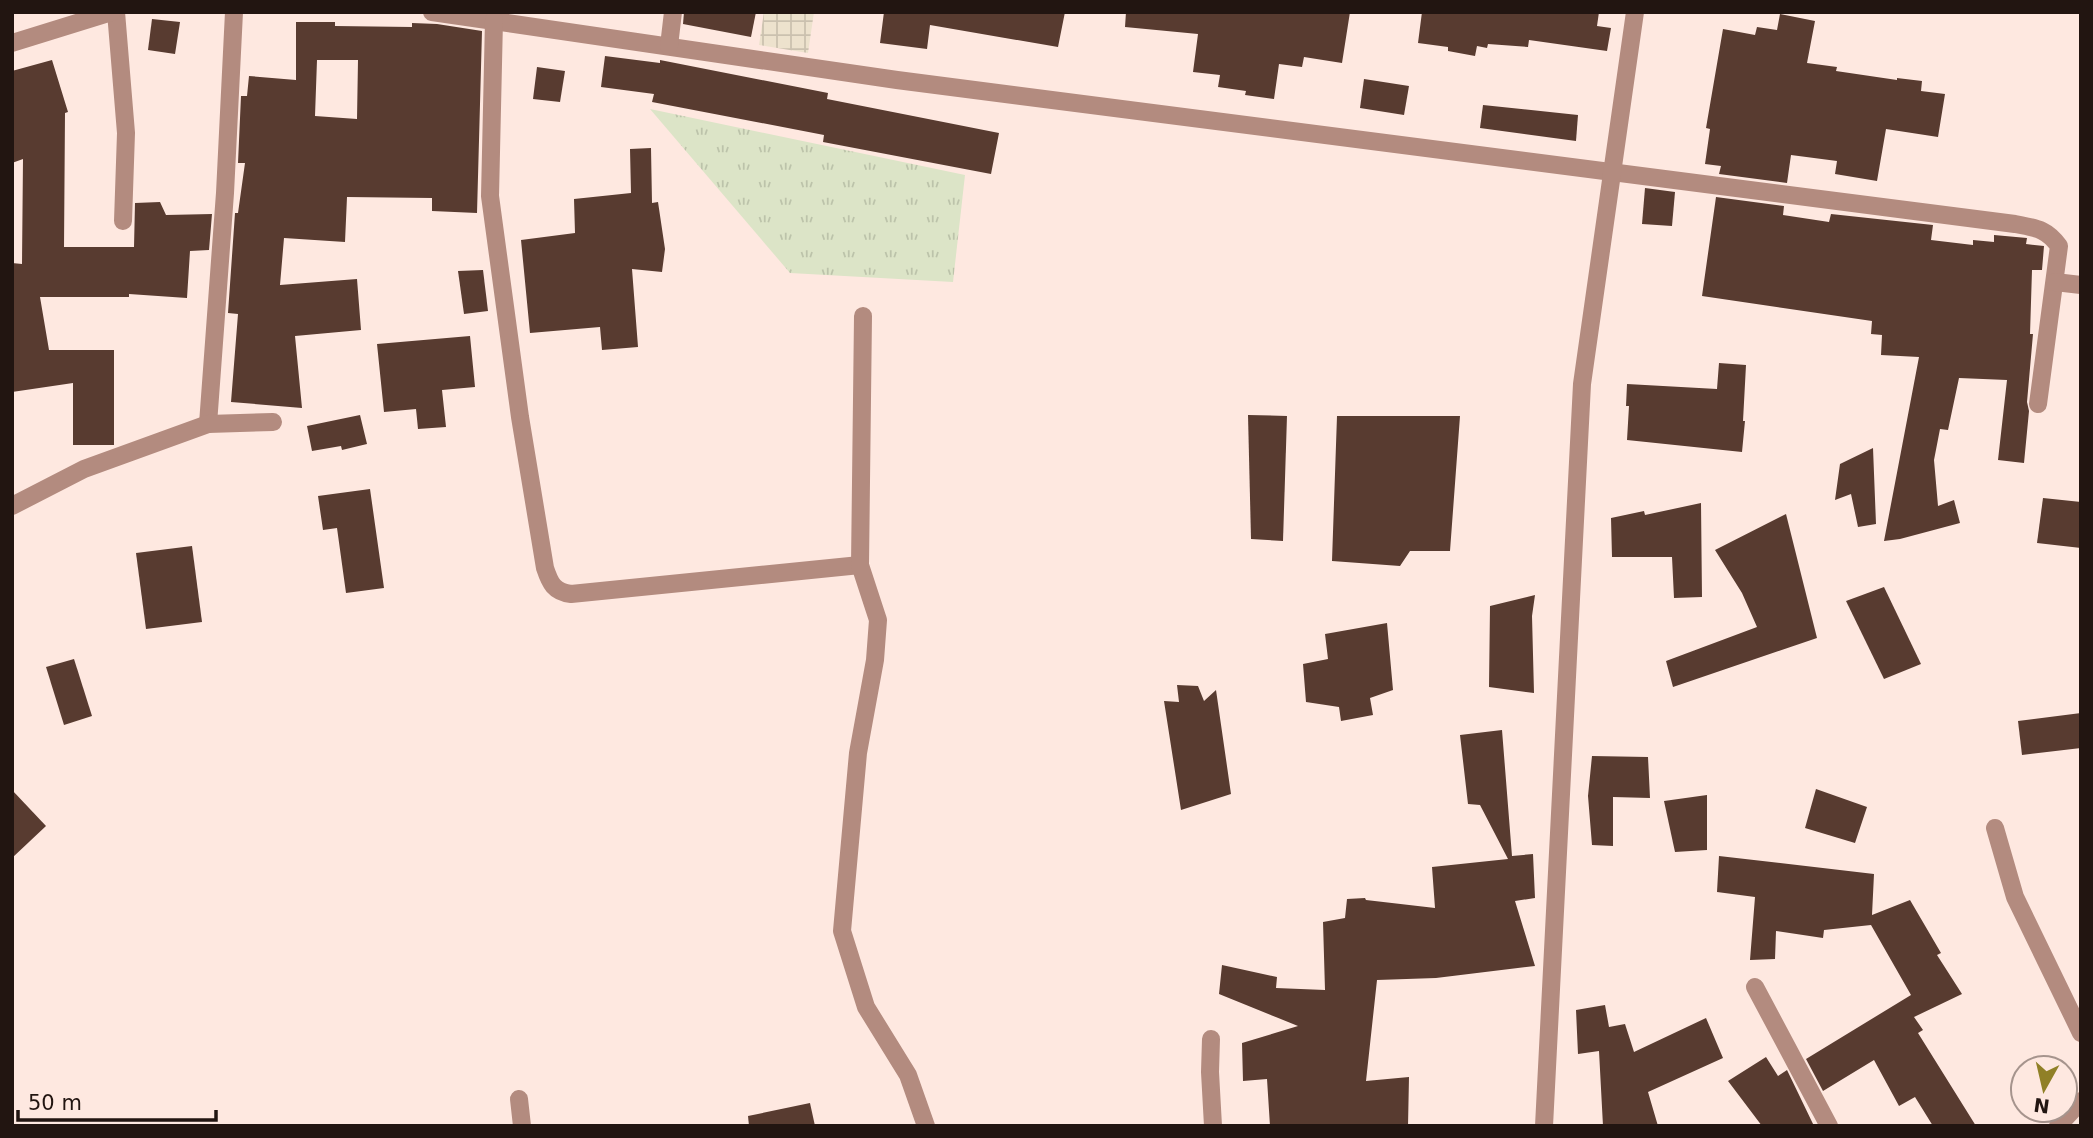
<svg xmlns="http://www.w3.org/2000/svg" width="2093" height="1138" font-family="'DejaVu Sans',sans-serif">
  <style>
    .industrial { fill: url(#industrial-grid) }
    .grass { fill: url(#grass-tufts) }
    .building { fill: #583b30; fill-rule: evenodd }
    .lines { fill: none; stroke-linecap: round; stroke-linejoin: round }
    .street { stroke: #b38b7f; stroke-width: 18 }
  </style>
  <defs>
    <pattern id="industrial-grid" width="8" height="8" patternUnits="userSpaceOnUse" patternTransform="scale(1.75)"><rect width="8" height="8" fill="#ede2cd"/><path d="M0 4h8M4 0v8" fill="none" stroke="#cbc1af"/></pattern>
    <pattern id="grass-tufts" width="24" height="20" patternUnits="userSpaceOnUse" patternTransform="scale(1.75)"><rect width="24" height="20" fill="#dce4c7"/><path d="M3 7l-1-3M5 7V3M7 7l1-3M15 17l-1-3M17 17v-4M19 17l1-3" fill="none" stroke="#bcc3aa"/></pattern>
  </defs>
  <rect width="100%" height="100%" fill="#fee8e0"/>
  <path class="industrial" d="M 764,12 L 814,12 L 808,53 L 759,45 Z"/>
  <path class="grass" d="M 650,109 L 965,175 L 953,282 L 790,273 Z"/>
  <g class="building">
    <path d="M 684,12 L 756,12 L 751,37 L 683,24 Z"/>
    <path d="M 884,12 L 1065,12 L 1058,47 L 930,25 L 927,49 L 880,43 Z"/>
    <path d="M 1126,12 L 1350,12 L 1342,63 L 1304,57 L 1302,67 L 1279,64 L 1274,99 L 1245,95 L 1246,91 L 1218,87 L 1220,75 L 1193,72 L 1198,34 L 1125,27 Z"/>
    <path d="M 1422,12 L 1599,12 L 1597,26 L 1611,28 L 1607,51 L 1529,40 L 1528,47 L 1488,44 L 1487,48 L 1477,46 L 1475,56 L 1448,51 L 1448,47 L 1418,43 Z"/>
    <path d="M 1780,14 L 1815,21 L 1807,63 L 1837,67 L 1836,71 L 1897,80 L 1897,78 L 1922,81 L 1921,91 L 1945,94 L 1938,137 L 1886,129 L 1877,181 L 1835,174 L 1837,161 L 1791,155 L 1787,183 L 1719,174 L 1721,166 L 1705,164 L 1710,129 L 1706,128 L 1723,29 L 1755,35 L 1757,27 L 1777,30 Z"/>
    <path d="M 152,19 L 180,22 L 175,54 L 148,50 Z"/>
    <path d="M 296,22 L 335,22 L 335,26 L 412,27 L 412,23 L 437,24 L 482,31 L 477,213 L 432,211 L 432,198 L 347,197 L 345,242 L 284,238 L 280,285 L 357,279 L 361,330 L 295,336 L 302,408 L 231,402 L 238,314 L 228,313 L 235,213 L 238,213 L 245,163 L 238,163 L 241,96 L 247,96 L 249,76 L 296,80 ZM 317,60 L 358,60 L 357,119 L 315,116 Z"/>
    <path d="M 605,56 L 660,63 L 660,60 L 828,93 L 827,99 L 999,133 L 991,174 L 823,142 L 824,135 L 652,102 L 654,94 L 601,87 Z"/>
    <path d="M 52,60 L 68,112 L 65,113 L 64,247 L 134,247 L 135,203 L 160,202 L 166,215 L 212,214 L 209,250 L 190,251 L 187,298 L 129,294 L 129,297 L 40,297 L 49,350 L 114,350 L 114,445 L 73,445 L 73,383 L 12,392 L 12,263 L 22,264 L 23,159 L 12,163 L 12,71 Z"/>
    <path d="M 537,67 L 565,71 L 560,102 L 533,99 Z"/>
    <path d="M 1364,79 L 1409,86 L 1404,115 L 1360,108 Z"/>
    <path d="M 1483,105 L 1578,115 L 1576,141 L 1480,128 Z"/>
    <path d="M 651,148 L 652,203 L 658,202 L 665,249 L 662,272 L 632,269 L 638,347 L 602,350 L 600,327 L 530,333 L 521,240 L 575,233 L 574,199 L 631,193 L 630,149 Z"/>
    <path d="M 1645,188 L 1675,192 L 1672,226 L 1642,224 Z"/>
    <path d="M 1716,197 L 1784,206 L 1783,215 L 1829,222 L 1831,214 L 1933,225 L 1931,240 L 1973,245 L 1973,240 L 1994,242 L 1994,235 L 2027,238 L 2026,244 L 2044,246 L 2042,270 L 2032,270 L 2030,334 L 2033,334 L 2027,402 L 2029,411 L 2024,463 L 1998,460 L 2007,380 L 1959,378 L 1948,430 L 1940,429 L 1934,460 L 1938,506 L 1954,500 L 1960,523 L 1900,539 L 1884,541 L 1919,357 L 1881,355 L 1882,335 L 1871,334 L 1872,321 L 1702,296 Z"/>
    <path d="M 483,270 L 488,311 L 464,314 L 458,271 Z"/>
    <path d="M 470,336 L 475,387 L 442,390 L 446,427 L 418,429 L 416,409 L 384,412 L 377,344 Z"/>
    <path d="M 1719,363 L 1746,365 L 1743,421 L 1745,421 L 1742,452 L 1627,440 L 1629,406 L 1626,406 L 1627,384 L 1717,389 Z"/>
    <path d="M 360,415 L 367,444 L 342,450 L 341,446 L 312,451 L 307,426 Z"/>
    <path d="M 1248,415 L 1287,416 L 1283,541 L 1251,539 Z"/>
    <path d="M 1337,416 L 1460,416 L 1450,551 L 1410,551 L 1400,566 L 1332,561 Z"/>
    <path d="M 1873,448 L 1876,524 L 1858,527 L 1851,494 L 1835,500 L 1840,464 Z"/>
    <path d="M 370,489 L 384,588 L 346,593 L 337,528 L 323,530 L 318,496 Z"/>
    <path d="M 2043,498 L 2081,502 L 2081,548 L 2037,543 Z"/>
    <path d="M 1701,503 L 1702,597 L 1674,598 L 1672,557 L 1612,557 L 1611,518 L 1644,511 L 1645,515 Z"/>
    <path d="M 1786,514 L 1817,638 L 1673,687 L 1666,661 L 1757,627 L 1742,593 L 1715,550 Z"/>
    <path d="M 192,546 L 202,622 L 146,629 L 136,553 Z"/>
    <path d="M 1884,587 L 1921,664 L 1884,679 L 1846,601 Z"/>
    <path d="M 1535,595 L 1532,616 L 1534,693 L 1489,687 L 1490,606 Z"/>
    <path d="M 1387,623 L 1393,690 L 1370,698 L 1373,715 L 1341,721 L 1339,707 L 1306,702 L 1303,664 L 1328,659 L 1325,634 Z"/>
    <path d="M 74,659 L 92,716 L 64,725 L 46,667 Z"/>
    <path d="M 1177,685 L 1198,686 L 1204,701 L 1216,690 L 1231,794 L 1181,810 L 1164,701 L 1179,702 Z"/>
    <path d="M 2081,713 L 2081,748 L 2022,755 L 2018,721 Z"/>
    <path d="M 1502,730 L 1512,856 L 1533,854 L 1535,898 L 1515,901 L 1535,966 L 1436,978 L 1377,980 L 1366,1081 L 1409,1077 L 1408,1126 L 1270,1126 L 1267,1079 L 1243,1081 L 1242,1043 L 1298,1026 L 1219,994 L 1222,965 L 1277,977 L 1276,988 L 1325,990 L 1323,922 L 1345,918 L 1347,899 L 1365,898 L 1366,900 L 1435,908 L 1432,867 L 1508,859 L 1480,805 L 1468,804 L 1460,735 Z"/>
    <path d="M 1592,756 L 1648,757 L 1650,798 L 1613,797 L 1613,846 L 1592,845 L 1588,796 Z"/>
    <path d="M 1816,789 L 1867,807 L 1855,843 L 1805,828 Z"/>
    <path d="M 12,790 L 46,826 L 12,858 Z"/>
    <path d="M 1707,795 L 1707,850 L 1675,852 L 1664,801 Z"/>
    <path d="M 1719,856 L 1874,874 L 1872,915 L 1910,900 L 1941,953 L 1937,955 L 1962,994 L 1914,1017 L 1923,1030 L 1918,1033 L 1976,1126 L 1933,1126 L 1915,1097 L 1899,1106 L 1874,1060 L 1823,1091 L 1806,1059 L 1911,995 L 1871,925 L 1824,930 L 1823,938 L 1776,931 L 1775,959 L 1750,960 L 1755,897 L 1717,892 Z"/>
    <path d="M 1605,1005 L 1609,1027 L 1625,1024 L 1634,1052 L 1706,1018 L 1723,1058 L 1648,1092 L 1658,1126 L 1603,1126 L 1599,1051 L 1578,1054 L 1576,1010 Z"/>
    <path d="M 1766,1057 L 1778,1076 L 1787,1070 L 1814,1126 L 1762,1126 L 1728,1081 Z"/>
    <path d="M 810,1103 L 815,1126 L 749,1126 L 748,1116 Z"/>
  </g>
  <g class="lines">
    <g class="street">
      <path d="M 116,12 L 126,133 L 123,221"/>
      <path d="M 432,12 L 897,80 L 2015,224 C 2035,228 2046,228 2059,246 L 2038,404"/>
      <path d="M 494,20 L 490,196 L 520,417 L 545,568 C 550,583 554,592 571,594 L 860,565"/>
      <path d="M 12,43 L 112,12"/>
      <path d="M 669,46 L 673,12"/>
      <path d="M 2055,282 L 2081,285"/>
      <path d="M 863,316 L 860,565 L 878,620 L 875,660 L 858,753 L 842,931 L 866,1007 L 908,1075 L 926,1126"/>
      <path d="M 208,424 L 225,193 L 234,12"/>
      <path d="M 12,506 L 84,469 L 208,424 L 273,422"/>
      <path d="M 1995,828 L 2015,897 L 2081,1033"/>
      <path d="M 1755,987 L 1829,1126"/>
      <path d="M 1211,1039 L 1210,1072 L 1213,1126"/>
      <path d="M 519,1099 L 522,1126"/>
      <path d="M 1544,1126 L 1582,384 L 1635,12"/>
      <path d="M 2058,1126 L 2081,1101"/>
    </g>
  </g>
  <rect width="2093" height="1138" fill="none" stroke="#221511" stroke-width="28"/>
  <g transform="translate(2044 1089) rotate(188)"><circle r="33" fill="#fee8e0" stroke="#a6948d" stroke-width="2"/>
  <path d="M0-5L12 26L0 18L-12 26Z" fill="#908027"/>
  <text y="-10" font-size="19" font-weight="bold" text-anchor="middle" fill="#221511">N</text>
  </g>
  <path d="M18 1110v10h198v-10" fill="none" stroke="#221511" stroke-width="3.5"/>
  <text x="28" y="1110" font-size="21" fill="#221511" stroke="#fee8e0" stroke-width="5" paint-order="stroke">50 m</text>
</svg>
